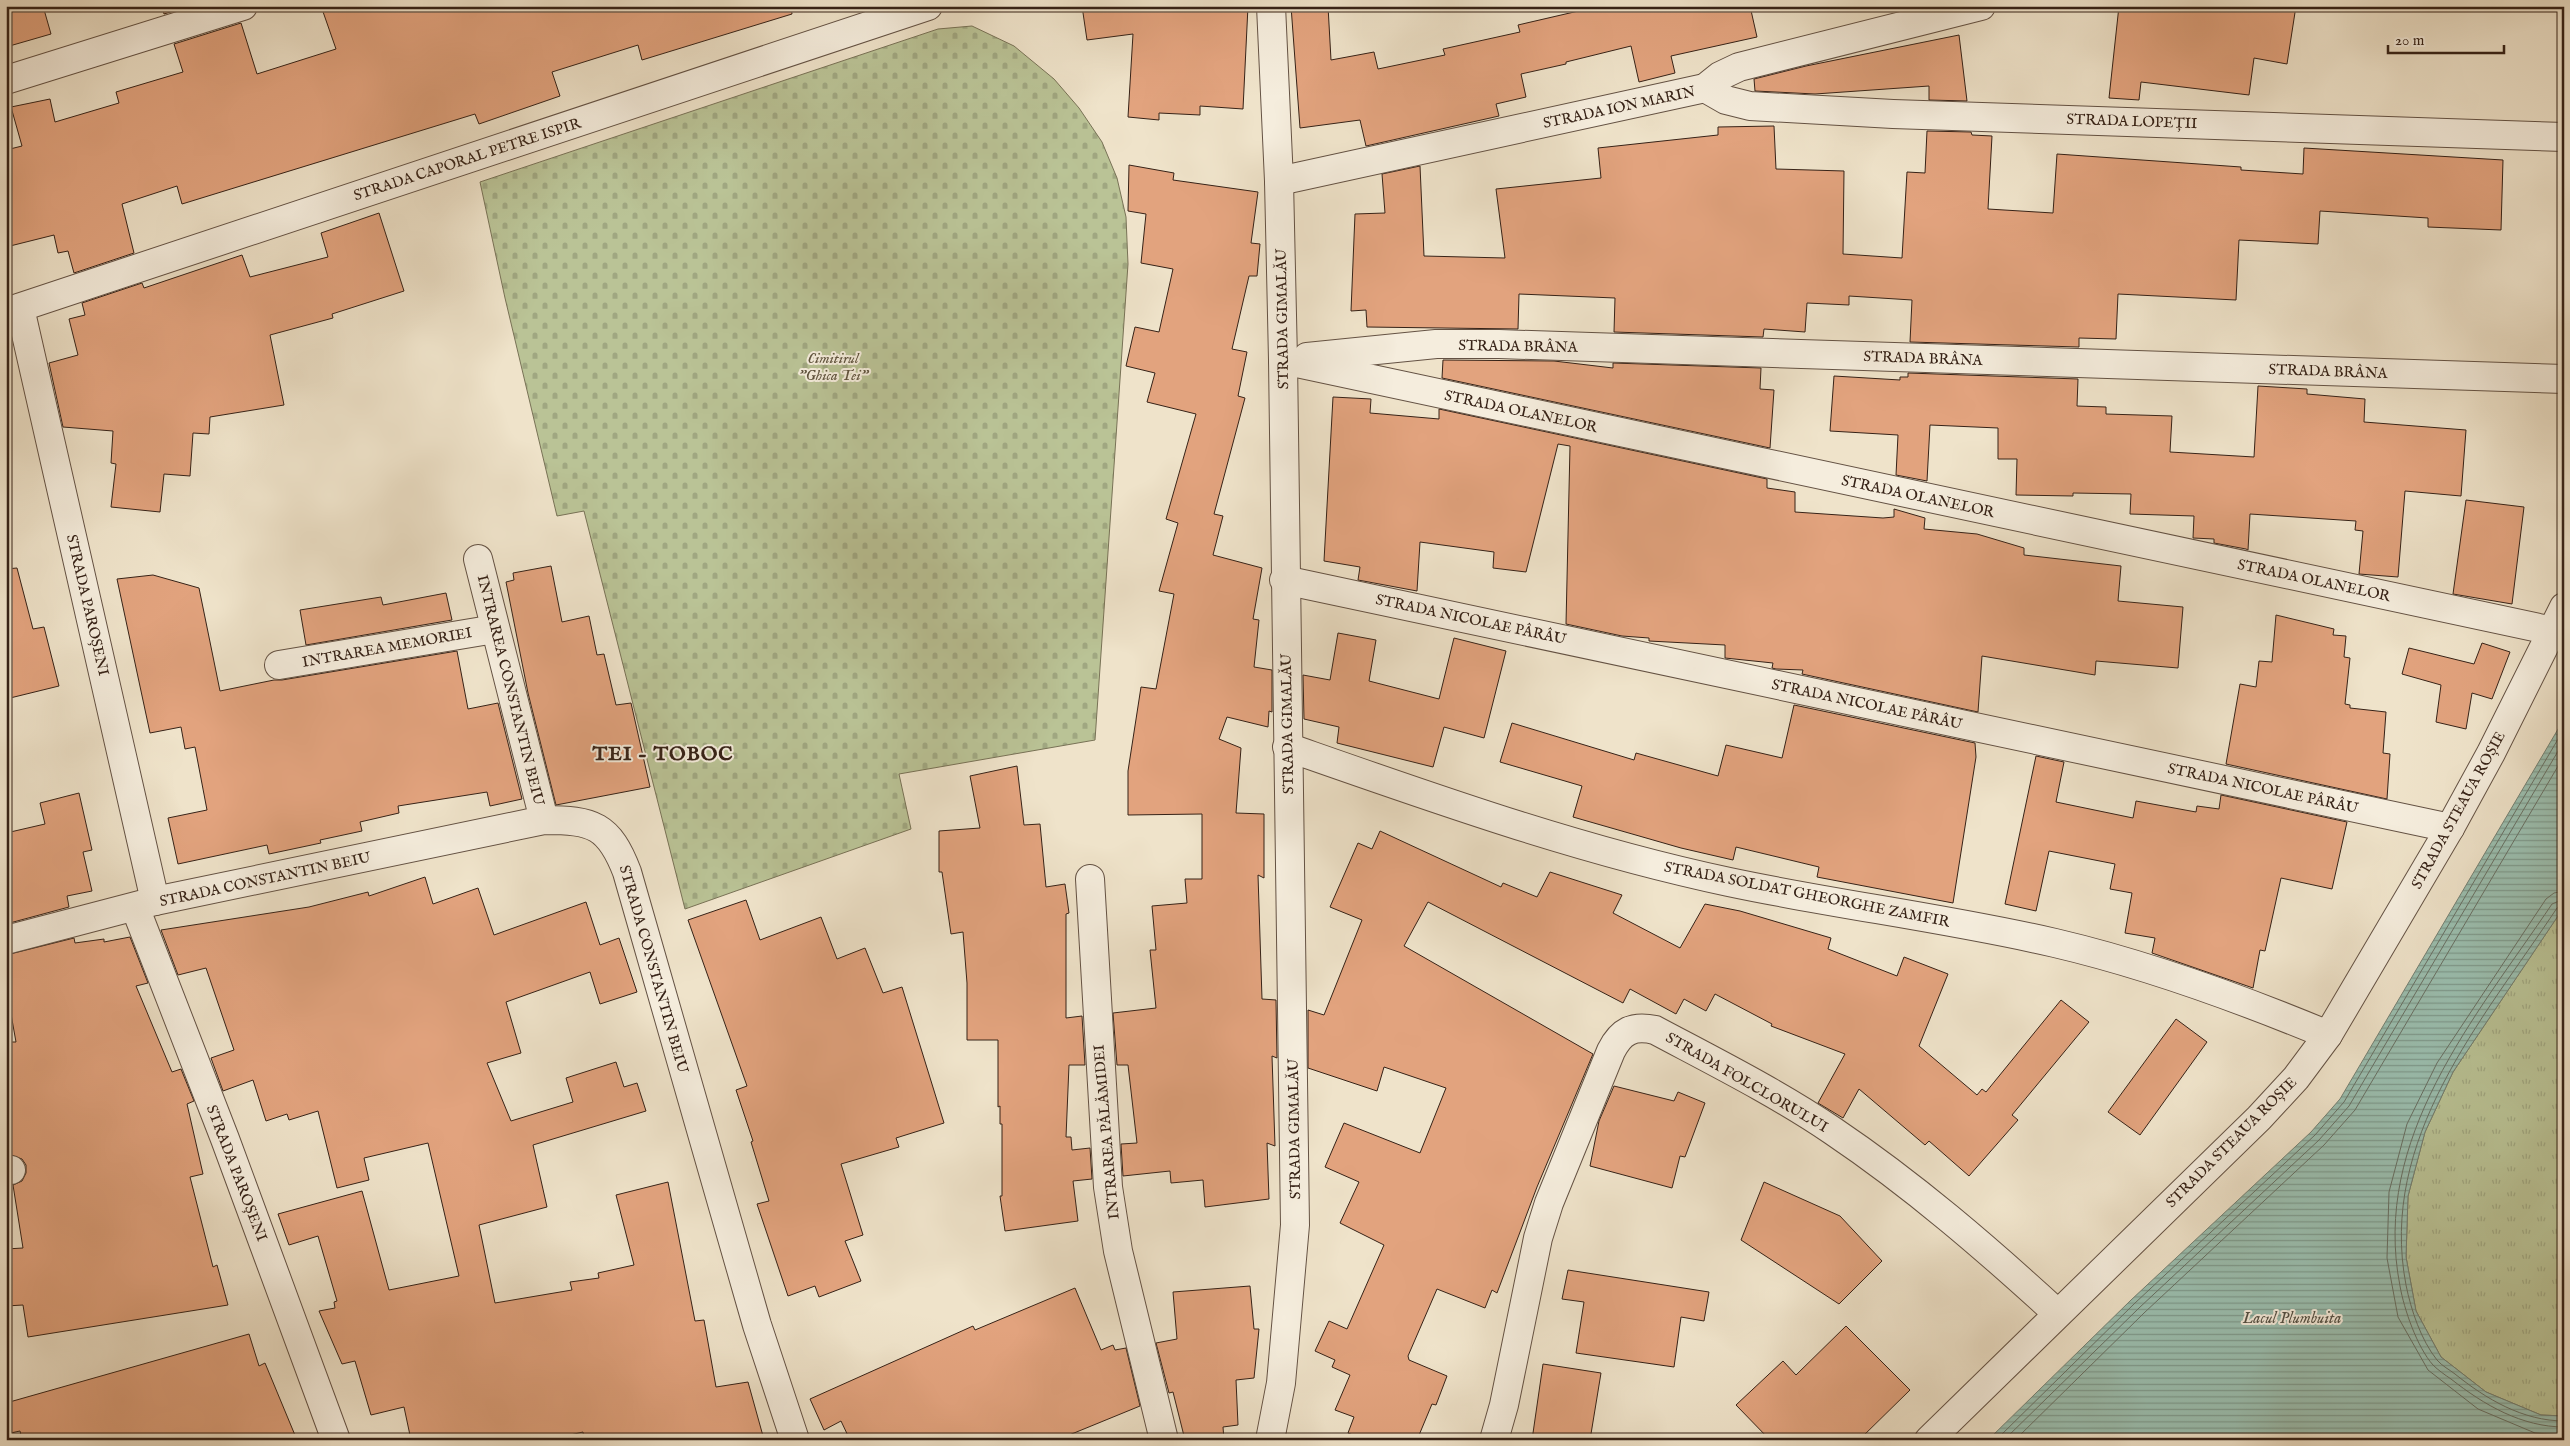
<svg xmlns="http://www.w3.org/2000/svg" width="2570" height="1446" font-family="'IM FELL English',serif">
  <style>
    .cemetery { fill: url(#cemetery-stones); stroke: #787256 }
    .park { fill: url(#park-tufts); stroke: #787256 }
    .water { fill: url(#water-rules); stroke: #738073 }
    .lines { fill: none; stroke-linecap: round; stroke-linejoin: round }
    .shore { stroke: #687064; stroke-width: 1 }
    .building { fill: #e2a37e; stroke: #362217 }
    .street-casing { stroke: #645244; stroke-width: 30 }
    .street { stroke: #f5eddd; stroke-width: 28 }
    .labels { text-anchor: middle; stroke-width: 4; stroke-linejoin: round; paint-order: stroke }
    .street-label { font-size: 15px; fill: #362217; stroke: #f5eddd }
    .park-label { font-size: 15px; font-style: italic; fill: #5e523d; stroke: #f5eddd }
    .water-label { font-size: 16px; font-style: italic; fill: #545145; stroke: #f5eddd }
    .district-label { font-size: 20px; font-weight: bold; letter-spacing: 1px; fill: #362217; stroke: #f5eddd }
  </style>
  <defs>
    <pattern id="cemetery-stones" width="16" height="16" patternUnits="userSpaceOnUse" patternTransform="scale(1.25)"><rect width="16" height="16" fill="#bac396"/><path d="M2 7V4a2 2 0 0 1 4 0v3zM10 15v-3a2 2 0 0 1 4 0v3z" fill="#a0a781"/></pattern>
    <pattern id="park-tufts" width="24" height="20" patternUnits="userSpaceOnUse" patternTransform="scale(1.25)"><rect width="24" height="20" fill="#bac396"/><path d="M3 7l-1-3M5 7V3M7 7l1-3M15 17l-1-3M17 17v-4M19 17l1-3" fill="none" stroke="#a0a781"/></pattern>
    <pattern id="water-rules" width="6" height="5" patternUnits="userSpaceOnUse" patternTransform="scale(1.25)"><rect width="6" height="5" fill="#9bbfb0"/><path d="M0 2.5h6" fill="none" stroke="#7f9b8e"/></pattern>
  </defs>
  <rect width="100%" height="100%" fill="#efe3ca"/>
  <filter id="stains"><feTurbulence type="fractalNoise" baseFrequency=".004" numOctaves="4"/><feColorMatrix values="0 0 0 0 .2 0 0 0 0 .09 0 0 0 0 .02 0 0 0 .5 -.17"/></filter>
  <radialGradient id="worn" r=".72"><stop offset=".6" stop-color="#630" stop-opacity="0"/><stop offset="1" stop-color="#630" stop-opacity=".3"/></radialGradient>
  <path class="cemetery" d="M 972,26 L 1014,46 L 1054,79 L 1079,108 L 1102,142 L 1117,178 L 1126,217 L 1128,264 L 1095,740 L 899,774 L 911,829 L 685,909 L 584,511 L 557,516 L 505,298 L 480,182 L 938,29 Z"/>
  <path class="park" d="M 2564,907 L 2564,1416 L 2541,1415 L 2486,1392 L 2441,1357 L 2416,1311 L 2406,1257 L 2408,1196 L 2425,1132 L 2453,1072 Z"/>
  <path class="water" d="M 2564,719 L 2564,907 L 2453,1072 L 2425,1132 L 2408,1196 L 2406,1257 L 2416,1311 L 2441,1357 L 2486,1392 L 2541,1415 L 2564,1416 L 2564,1440 L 1988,1440 L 2131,1300 L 2311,1132 L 2340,1099 Z"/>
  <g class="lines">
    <g class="shore">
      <path d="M 2564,891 L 2554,893 L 2546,899 L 2437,1063 L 2407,1124 L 2389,1192 L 2387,1258 L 2398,1317 L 2428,1370 L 2478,1409 L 2535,1433 L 2564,1435"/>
      <path d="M 2564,899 L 2552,904 C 2475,1018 2371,1138 2400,1286 C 2404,1309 2417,1347 2433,1365 C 2438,1370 2445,1375 2451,1379 C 2484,1405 2522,1427 2564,1427"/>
      <path d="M 2564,905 L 2557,908 C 2482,1021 2378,1139 2406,1285 C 2411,1310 2421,1340 2437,1360 C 2442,1366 2450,1370 2455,1374 C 2486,1399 2523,1421 2564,1421"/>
      <path d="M 1996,1440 L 2135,1303 L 2315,1135 L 2344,1102 L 2564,729"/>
      <path d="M 2004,1440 L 2139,1308 L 2319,1140 L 2349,1106 L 2564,741"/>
      <path d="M 2015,1440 L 2144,1313 L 2324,1145 L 2355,1110 L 2564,756"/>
    </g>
  </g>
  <g class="building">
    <path d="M 6,6 L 43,6 L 51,34 L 6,47 Z"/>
    <path d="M 162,6 L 190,6 L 164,14 Z"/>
    <path d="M 321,6 L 791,6 L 792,14 L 642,60 L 638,45 L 552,72 L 560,96 L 479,124 L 475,114 L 182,204 L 177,186 L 122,204 L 134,253 L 74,273 L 68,251 L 58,253 L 54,235 L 6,247 L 6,150 L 22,146 L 11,107 L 50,99 L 55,122 L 119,103 L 116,92 L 183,72 L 174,44 L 241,23 L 257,74 L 336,49 Z"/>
    <path d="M 1082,6 L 1248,6 L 1243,109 L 1200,106 L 1200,115 L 1159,113 L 1159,120 L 1128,117 L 1133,34 L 1087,40 Z"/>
    <path d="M 1291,6 L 1328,6 L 1331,60 L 1374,52 L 1378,69 L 1445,55 L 1443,49 L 1520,32 L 1518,25 L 1600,6 L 1750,6 L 1757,37 L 1671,56 L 1675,73 L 1639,82 L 1631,46 L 1566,62 L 1566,64 L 1521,74 L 1526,97 L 1496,104 L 1499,116 L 1366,146 L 1360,120 L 1300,128 Z"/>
    <path d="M 2119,6 L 2296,6 L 2287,64 L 2254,58 L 2249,95 L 2141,82 L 2139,100 L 2109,98 Z"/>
    <path d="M 1959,35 L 1967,101 L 1929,100 L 1929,86 L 1815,94 L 1755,91 L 1754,79 L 1806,66 Z"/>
    <path d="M 1774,126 L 1776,169 L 1844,171 L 1843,254 L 1902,258 L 1907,172 L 1925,173 L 1927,131 L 1971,132 L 1972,135 L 1992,136 L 1988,209 L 2053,213 L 2057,154 L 2241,167 L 2241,170 L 2303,174 L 2304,148 L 2503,160 L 2501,230 L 2428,227 L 2428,218 L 2320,211 L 2318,244 L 2239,240 L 2236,300 L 2118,294 L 2116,339 L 2079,338 L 2079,347 L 1910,342 L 1912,300 L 1849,296 L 1849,305 L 1807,303 L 1805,332 L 1764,329 L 1763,337 L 1614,332 L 1615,298 L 1519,294 L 1518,329 L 1367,327 L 1366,310 L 1351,311 L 1355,214 L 1385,213 L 1382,174 L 1420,166 L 1424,256 L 1505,258 L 1496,189 L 1601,178 L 1598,148 L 1718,135 L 1718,127 Z"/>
    <path d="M 1129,165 L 1174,173 L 1173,180 L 1258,192 L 1251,243 L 1260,244 L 1257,276 L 1249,276 L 1232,349 L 1247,352 L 1238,396 L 1245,398 L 1214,514 L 1223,516 L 1213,555 L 1262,568 L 1253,619 L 1259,620 L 1254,667 L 1272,670 L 1272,712 L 1269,711 L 1268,727 L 1227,717 L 1219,739 L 1241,748 L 1236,813 L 1264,814 L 1264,878 L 1258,875 L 1262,999 L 1276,1000 L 1277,1058 L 1272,1056 L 1275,1146 L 1267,1143 L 1269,1199 L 1205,1207 L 1203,1180 L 1171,1183 L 1170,1171 L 1123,1176 L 1121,1144 L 1137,1143 L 1128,1065 L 1117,1065 L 1113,1013 L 1156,1008 L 1150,950 L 1156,950 L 1152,906 L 1187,903 L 1185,879 L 1202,879 L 1202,814 L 1128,815 L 1128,771 L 1141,687 L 1156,689 L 1174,594 L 1159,591 L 1178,523 L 1166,519 L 1196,414 L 1147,402 L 1155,373 L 1126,366 L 1135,327 L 1159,332 L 1173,269 L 1141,263 L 1146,214 L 1128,211 Z"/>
    <path d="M 379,213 L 404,291 L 332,314 L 333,318 L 270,335 L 284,405 L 210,417 L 209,434 L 193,433 L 190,476 L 164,474 L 160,512 L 111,507 L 116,464 L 111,463 L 113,431 L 63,427 L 49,363 L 78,355 L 69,319 L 85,315 L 82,303 L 142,283 L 144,288 L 242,255 L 250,277 L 328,257 L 321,233 Z"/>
    <path d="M 1443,360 L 1554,361 L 1613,368 L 1613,363 L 1761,368 L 1760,389 L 1774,390 L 1770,448 L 1442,378 Z"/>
    <path d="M 1908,373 L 2078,379 L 2077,406 L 2106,407 L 2106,414 L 2172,416 L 2170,452 L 2254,457 L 2258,386 L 2307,389 L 2307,394 L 2365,399 L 2364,422 L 2466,430 L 2461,496 L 2405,491 L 2398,577 L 2359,574 L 2363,531 L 2355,530 L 2356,521 L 2250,514 L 2248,550 L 2246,549 L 2214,543 L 2214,539 L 2193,538 L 2194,516 L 2130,514 L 2131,494 L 2073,493 L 2073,496 L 2016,495 L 2017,459 L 1998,459 L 1998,428 L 1930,425 L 1927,481 L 1896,475 L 1898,435 L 1830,431 L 1834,376 L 1900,380 L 1900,377 L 1908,377 Z"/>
    <path d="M 1333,397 L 1371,399 L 1370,413 L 1439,419 L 1439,409 L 1767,479 L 1767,488 L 1795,492 L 1795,512 L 1883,518 L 1894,517 L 1894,509 L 1925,518 L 1924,529 L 1977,534 L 2024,548 L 2024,555 L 2121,566 L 2118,601 L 2183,607 L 2178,668 L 2096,661 L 2095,675 L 1982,656 L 1978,712 L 1802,674 L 1803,670 L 1776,669 L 1772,668 L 1773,663 L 1725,658 L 1725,645 L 1649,641 L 1649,638 L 1622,636 L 1566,624 L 1570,446 L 1558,444 L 1526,572 L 1493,568 L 1494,552 L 1420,542 L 1417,591 L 1358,580 L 1360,567 L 1324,561 Z"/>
    <path d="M 2466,500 L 2524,507 L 2512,604 L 2453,594 Z"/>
    <path d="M 551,566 L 562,622 L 589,616 L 597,655 L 604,654 L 616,705 L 631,703 L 650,787 L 556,805 L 528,693 L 506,582 L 514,580 L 513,573 Z"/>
    <path d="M 17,568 L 33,629 L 44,627 L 59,686 L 6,699 L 6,569 Z"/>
    <path d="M 153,575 L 199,588 L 220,691 L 274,680 L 282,680 L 457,651 L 468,709 L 498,703 L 522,799 L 490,806 L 487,792 L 398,806 L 399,813 L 360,822 L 362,831 L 320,840 L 321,843 L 269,854 L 267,845 L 178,864 L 168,818 L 207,810 L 195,747 L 185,749 L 181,727 L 150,733 L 117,579 Z"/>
    <path d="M 446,593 L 452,620 L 306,645 L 300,610 L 381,597 L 383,605 Z"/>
    <path d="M 2276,615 L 2334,629 L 2333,635 L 2346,636 L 2344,657 L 2350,658 L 2345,704 L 2350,705 L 2350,708 L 2386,712 L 2383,753 L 2390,754 L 2387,799 L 2226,764 L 2240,684 L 2256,687 L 2259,661 L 2272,662 Z"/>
    <path d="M 1338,633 L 1376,640 L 1369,681 L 1439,699 L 1454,638 L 1506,651 L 1484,738 L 1444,727 L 1433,767 L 1337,743 L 1339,727 L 1304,719 L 1303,675 L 1330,680 Z"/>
    <path d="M 2482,643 L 2510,652 L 2492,699 L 2472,693 L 2466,729 L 2436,722 L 2441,685 L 2402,674 L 2409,648 L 2474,664 Z"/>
    <path d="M 1794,705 L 1975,743 L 1976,757 L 1953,903 L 1817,877 L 1819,867 L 1736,847 L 1733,860 L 1681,848 L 1573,817 L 1582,786 L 1500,762 L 1512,723 L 1634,760 L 1636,753 L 1718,776 L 1726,745 L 1782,758 Z"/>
    <path d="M 2036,756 L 2064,762 L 2056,802 L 2133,818 L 2136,801 L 2196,812 L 2197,806 L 2219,809 L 2221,795 L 2347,822 L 2332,889 L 2281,878 L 2265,951 L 2260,950 L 2253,988 L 2152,953 L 2155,938 L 2125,933 L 2132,893 L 2110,889 L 2115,864 L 2049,851 L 2036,911 L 2005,904 Z"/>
    <path d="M 1017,766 L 1024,825 L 1040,824 L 1046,887 L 1065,884 L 1069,913 L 1066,914 L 1066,1018 L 1082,1016 L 1085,1065 L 1069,1065 L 1066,1137 L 1071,1137 L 1072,1150 L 1090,1148 L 1092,1179 L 1073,1181 L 1078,1221 L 1005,1231 L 1000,1196 L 1002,1196 L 1002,1124 L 1000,1124 L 1000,1106 L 998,1107 L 998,1040 L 967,1040 L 967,983 L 963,932 L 951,934 L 942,872 L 939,872 L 939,831 L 980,828 L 970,776 Z"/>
    <path d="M 79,793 L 92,850 L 83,852 L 92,891 L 67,896 L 69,907 L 6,924 L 6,833 L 45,824 L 40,803 Z"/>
    <path d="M 1380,831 L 1501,887 L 1503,883 L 1537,897 L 1550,872 L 1622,895 L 1613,913 L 1680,948 L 1705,904 L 1740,911 L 1831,938 L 1828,949 L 1897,976 L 1904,957 L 1948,974 L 1919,1046 L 1977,1095 L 1982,1089 L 1986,1092 L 2061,1000 L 2089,1022 L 2012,1115 L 2018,1120 L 1969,1176 L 1929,1141 L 1925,1145 L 1859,1089 L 1843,1118 L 1818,1103 L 1845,1054 L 1771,1026 L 1772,1024 L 1715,994 L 1706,1011 L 1684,999 L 1676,1014 L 1630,989 L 1623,1003 L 1428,902 L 1404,946 L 1593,1054 L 1537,1187 L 1497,1293 L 1492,1290 L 1485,1308 L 1437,1289 L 1408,1356 L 1409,1360 L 1447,1376 L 1436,1405 L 1432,1404 L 1417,1440 L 1365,1440 L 1348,1433 L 1354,1417 L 1335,1410 L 1350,1375 L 1332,1367 L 1335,1360 L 1315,1351 L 1329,1321 L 1347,1329 L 1384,1245 L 1340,1223 L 1359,1182 L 1325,1167 L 1344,1123 L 1420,1153 L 1446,1088 L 1384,1067 L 1377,1091 L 1308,1068 L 1308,1010 L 1324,1015 L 1362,920 L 1330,907 L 1358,843 L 1372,849 Z"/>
    <path d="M 425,877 L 433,904 L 478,888 L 494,935 L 586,902 L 600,945 L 619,938 L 637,992 L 600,1004 L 590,972 L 506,1002 L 521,1053 L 487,1063 L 511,1121 L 573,1102 L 566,1078 L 616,1062 L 624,1087 L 637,1083 L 646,1111 L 533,1145 L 547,1207 L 479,1225 L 495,1303 L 572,1290 L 570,1282 L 599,1278 L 598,1273 L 634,1265 L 616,1195 L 668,1182 L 695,1321 L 704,1320 L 716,1387 L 748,1382 L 763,1436 L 737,1440 L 584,1440 L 583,1432 L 549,1440 L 411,1440 L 404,1407 L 371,1415 L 355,1361 L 342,1364 L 319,1311 L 335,1308 L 334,1302 L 337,1301 L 318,1236 L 289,1245 L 278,1214 L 362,1191 L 389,1290 L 459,1276 L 428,1143 L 364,1158 L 369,1180 L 337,1188 L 318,1111 L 289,1120 L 287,1114 L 266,1121 L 253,1080 L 223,1091 L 211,1058 L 234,1050 L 206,968 L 178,975 L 161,930 L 309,907 L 368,892 L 369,896 Z"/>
    <path d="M 746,900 L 760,940 L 821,917 L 837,959 L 865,948 L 883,993 L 902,987 L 944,1123 L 896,1138 L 899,1147 L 841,1164 L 863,1235 L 845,1241 L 861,1281 L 819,1297 L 815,1286 L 788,1296 L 757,1204 L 769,1201 L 751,1142 L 753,1141 L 736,1090 L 747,1086 L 688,920 Z"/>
    <path d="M 130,937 L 148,983 L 136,986 L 172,1072 L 181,1069 L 194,1101 L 187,1104 L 203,1174 L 190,1177 L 213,1267 L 217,1265 L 228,1305 L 28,1337 L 23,1305 L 6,1306 L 6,1249 L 23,1248 L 13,1185 L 22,1181 L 26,1173 L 26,1165 L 22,1159 L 8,1154 L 6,1145 L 6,1042 L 16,1042 L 6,986 L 6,955 L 74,938 L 75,943 L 104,939 L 104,942 Z"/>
    <path d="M 2176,1019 L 2207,1042 L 2140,1135 L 2108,1112 Z"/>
    <path d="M 1614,1086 L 1674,1101 L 1678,1092 L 1705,1103 L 1685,1157 L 1680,1156 L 1672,1188 L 1590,1166 L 1599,1121 Z"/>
    <path d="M 1764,1182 L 1840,1216 L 1882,1261 L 1839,1304 L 1741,1240 Z"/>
    <path d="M 1568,1270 L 1709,1292 L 1704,1321 L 1681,1317 L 1674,1367 L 1576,1353 L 1584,1302 L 1562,1299 Z"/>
    <path d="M 1250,1286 L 1254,1329 L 1259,1329 L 1254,1378 L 1236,1380 L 1238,1425 L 1223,1427 L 1224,1440 L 1185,1440 L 1173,1392 L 1169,1393 L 1156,1343 L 1177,1339 L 1173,1292 Z"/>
    <path d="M 1075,1288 L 1101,1350 L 1113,1345 L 1115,1350 L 1126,1348 L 1140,1406 L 1057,1440 L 850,1440 L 841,1421 L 824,1430 L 810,1399 L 973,1326 L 975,1330 Z"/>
    <path d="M 1846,1326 L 1910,1390 L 1859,1440 L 1770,1440 L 1736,1405 L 1783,1361 L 1796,1375 Z"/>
    <path d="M 249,1334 L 259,1366 L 265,1363 L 297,1440 L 22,1440 L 20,1431 L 6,1434 L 6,1403 Z"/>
    <path d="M 1543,1364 L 1601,1373 L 1590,1440 L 1532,1440 Z"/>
  </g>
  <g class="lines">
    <defs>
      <g id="street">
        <path d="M 6,80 L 243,6"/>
        <path d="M 1705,88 L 1726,100 L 1750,106 L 1893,114 L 2564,137"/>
        <path d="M 1279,181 L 1705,88 L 1720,76 L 1739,67 L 1981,6"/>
        <path d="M 20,308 L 155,901"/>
        <path d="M 6,312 L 928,6"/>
        <path d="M 1307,357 L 1436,344 L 1499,344 L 2564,379"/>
        <path d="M 1283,360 L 2553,631"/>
        <path d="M 478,559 L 544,820"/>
        <path d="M 1284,580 L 2450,828"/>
        <path d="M 279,665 L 495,629"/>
        <path d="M 1287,747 C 1433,798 1578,850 1729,882 C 1837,905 1947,918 2055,943 C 2149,965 2239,998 2328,1035"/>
        <path d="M 1090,879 L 1108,1187 L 1118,1251 L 1164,1440"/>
        <path d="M 135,907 L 225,1139 L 336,1440"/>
        <path d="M 6,940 L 155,901 L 544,820 C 593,820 609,825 627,872 L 757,1325 L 795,1440"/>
        <path d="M 6,1169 L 11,1170"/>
        <path d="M 1270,1440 L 1281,1383 L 1295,1225 L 1283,360 L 1279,181 L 1271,6"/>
        <path d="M 1494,1440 L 1504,1405 L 1538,1238 L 1549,1203 L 1611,1051 C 1621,1031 1633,1025 1655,1030 C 1715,1062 1777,1093 1833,1131 C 1913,1185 1986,1248 2057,1313"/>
        <path d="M 1929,1440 L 2259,1118 L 2296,1078 L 2328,1035 L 2450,828 L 2491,753 L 2564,607"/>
      </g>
    </defs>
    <use href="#street" class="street-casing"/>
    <use href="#street" class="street"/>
  </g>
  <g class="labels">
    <g class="street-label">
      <text transform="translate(1619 107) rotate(-12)" y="5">STRADA ION MARIN</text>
      <text transform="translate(2132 121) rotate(2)" y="5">STRADA LOPEȚII</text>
      <text transform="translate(467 159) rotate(-18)" y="5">STRADA CAPORAL PETRE ISPIR</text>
      <text transform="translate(1282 319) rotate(-91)" y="5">STRADA GIMALĂU</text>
      <text transform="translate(1518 346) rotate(1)" y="5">STRADA BRÂNA</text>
      <text transform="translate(1923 358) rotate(2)" y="5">STRADA BRÂNA</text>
      <text transform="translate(2328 371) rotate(2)" y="5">STRADA BRÂNA</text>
      <text transform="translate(1521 411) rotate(12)" y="5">STRADA OLANELOR</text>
      <text transform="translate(1918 496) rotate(12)" y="5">STRADA OLANELOR</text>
      <text transform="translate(2314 580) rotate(12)" y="5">STRADA OLANELOR</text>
      <text transform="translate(88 605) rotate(77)" y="5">STRADA PAROȘENI</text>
      <text transform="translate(1471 619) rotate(12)" y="5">STRADA NICOLAE PÂRÂU</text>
      <text transform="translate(387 647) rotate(-10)" y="5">INTRAREA MEMORIEI</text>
      <text transform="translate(511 690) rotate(76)" y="5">INTRAREA CONSTANTIN BEIU</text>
      <text transform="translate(1867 704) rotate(12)" y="5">STRADA NICOLAE PÂRÂU</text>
      <text transform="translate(1287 724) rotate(-91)" y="5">STRADA GIMALĂU</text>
      <text transform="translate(2263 788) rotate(12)" y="5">STRADA NICOLAE PÂRÂU</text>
      <text transform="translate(2458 810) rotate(-61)" y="5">STRADA STEAUA ROȘIE</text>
      <text transform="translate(265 879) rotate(-12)" y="5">STRADA CONSTANTIN BEIU</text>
      <text transform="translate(1807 894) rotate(11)" y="5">STRADA SOLDAT GHEORGHE ZAMFIR</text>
      <text transform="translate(654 969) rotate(74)" y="5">STRADA CONSTANTIN BEIU</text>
      <text transform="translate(1747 1082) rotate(30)" y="5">STRADA FOLCLORULUI</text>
      <text transform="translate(1294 1129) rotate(-91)" y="5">STRADA GIMALĂU</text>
      <text transform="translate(1106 1132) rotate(-95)" y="5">INTRAREA PĂLĂMIDEI</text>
      <text transform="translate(2231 1142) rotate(-45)" y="5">STRADA STEAUA ROȘIE</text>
      <text transform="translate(237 1173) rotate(69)" y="5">STRADA PAROȘENI</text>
    </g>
    <g class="park-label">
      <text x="833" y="363">Cimitirul<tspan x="833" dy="17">"Ghica Tei"</tspan></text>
    </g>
    <g class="water-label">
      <text x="2292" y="1323">Lacul Plumbuita</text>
    </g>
    <g class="district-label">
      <text x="663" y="760">TEI - TOBOC</text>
    </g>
  </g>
  <rect width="2570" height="1446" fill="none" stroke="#efe3ca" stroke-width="25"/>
  <rect x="8" y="8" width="2555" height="1431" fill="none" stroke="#362217" stroke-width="2.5"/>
  <rect x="12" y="12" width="2545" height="1421" fill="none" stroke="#362217"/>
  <path d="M2388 45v8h116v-8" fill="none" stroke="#362217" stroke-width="2.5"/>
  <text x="2395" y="45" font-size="15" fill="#362217" stroke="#f5eddd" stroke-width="4" paint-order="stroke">20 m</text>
  <rect width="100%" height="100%" filter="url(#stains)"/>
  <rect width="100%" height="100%" fill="url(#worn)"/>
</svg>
